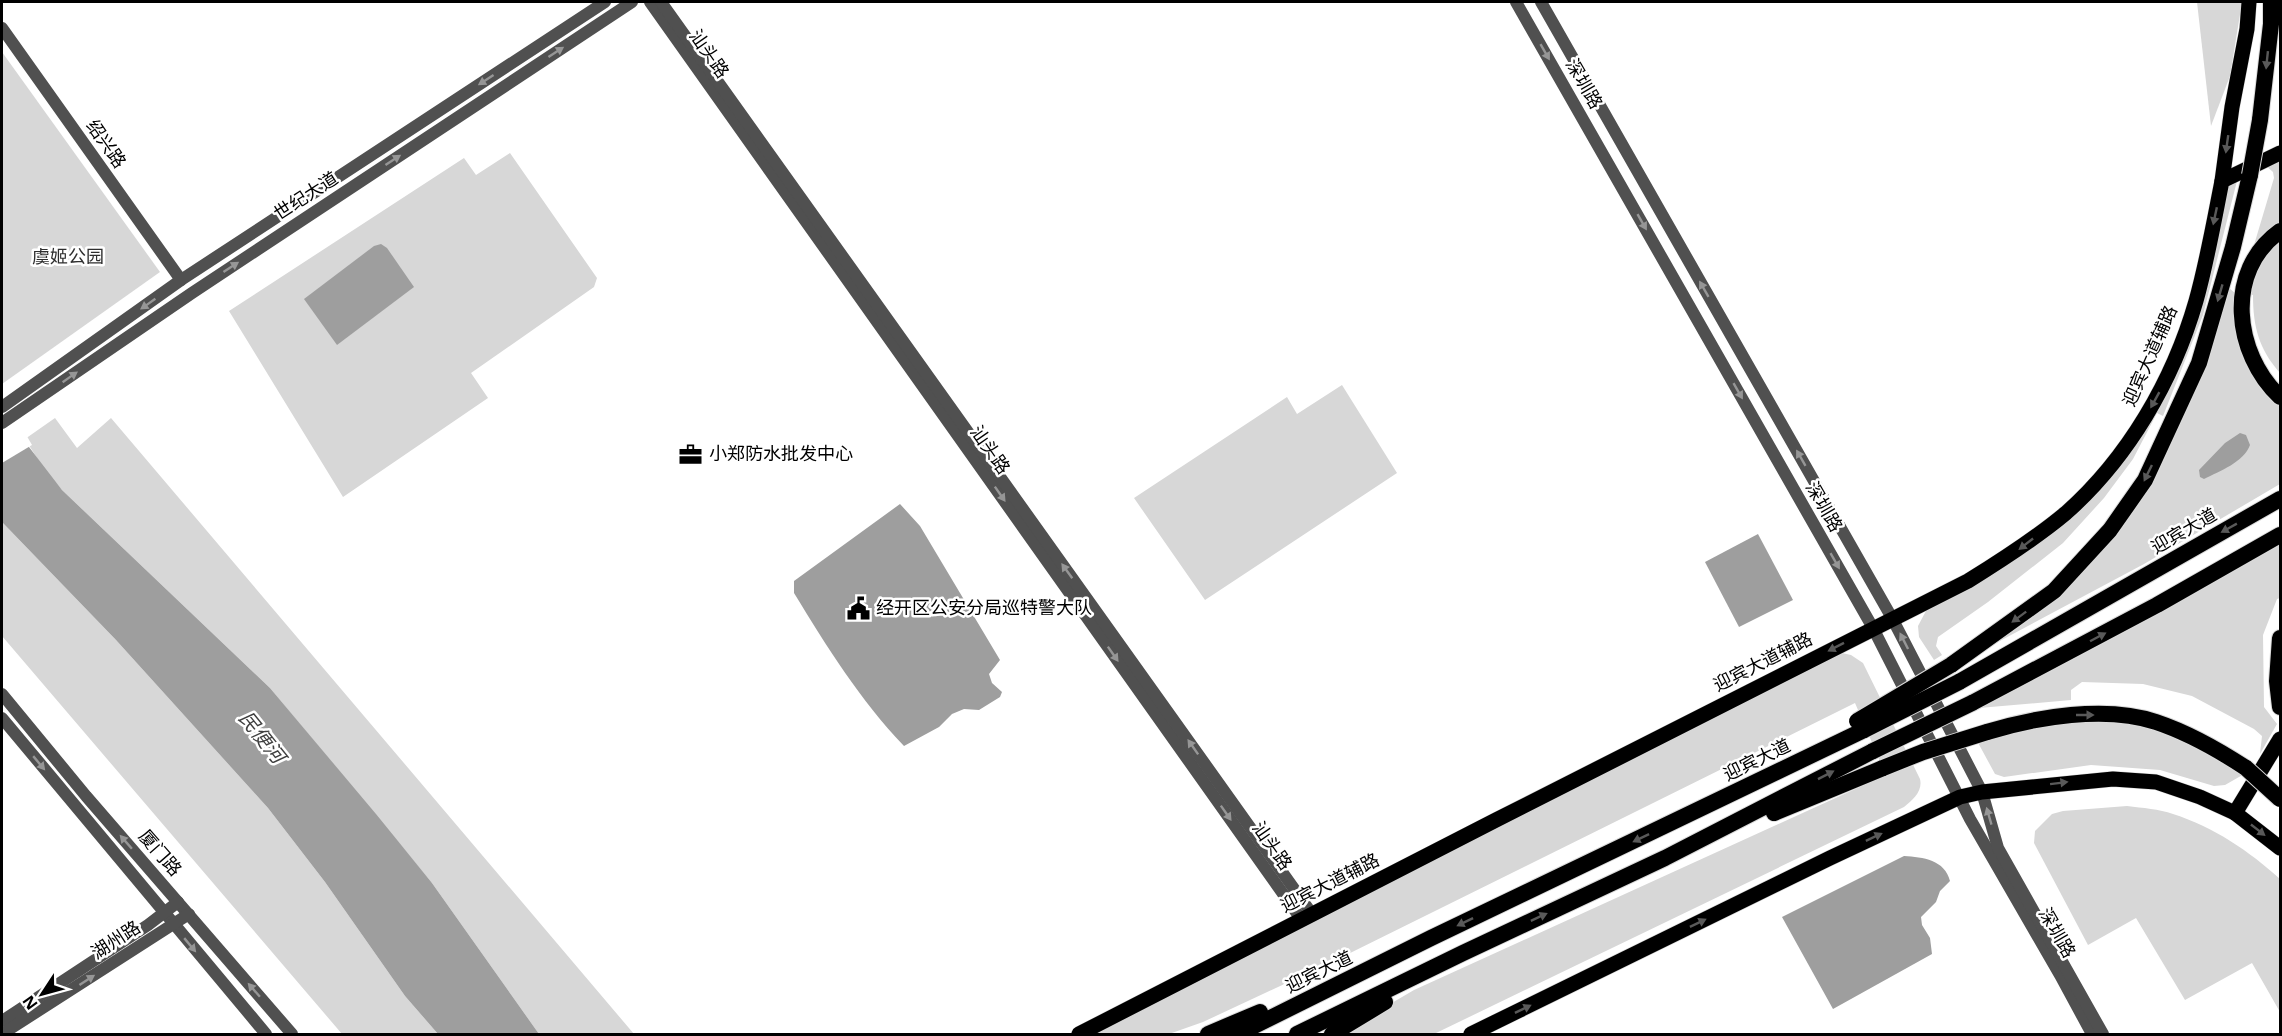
<svg xmlns="http://www.w3.org/2000/svg" width="2282" height="1036" font-family="'Noto Sans','Noto Sans SC',sans-serif">
  <style>
    .green { fill: #d7d7d7 }
    .water { fill: #9e9e9e }
    .pier { fill: #fff }
    .lines { fill: none; stroke-linecap: round; stroke-linejoin: round }
    .primary-casing { stroke: #dbdbdb; stroke-width: 16 }
    .trunk-casing { stroke: #dbdbdb; stroke-width: 18 }
    .minor { stroke: #505050; stroke-width: 12 }
    .tertiary { stroke: #505050; stroke-width: 12 }
    .primary { stroke: #000; stroke-width: 15 }
    .trunk { stroke: #000; stroke-width: 16 }
    .trunk-bridge-casing { stroke: #dbdbdb; stroke-width: 18; stroke-linecap: butt }
    .trunk-bridge { stroke: #000; stroke-width: 16 }
    .oneway { fill: #969696 }
    .oneway2 { fill: #595959 }
    .labels { text-anchor: middle; stroke-width: 5; stroke-linejoin: round; paint-order: stroke }
    .street-label { font-size: 18px; fill: #000; stroke: #fff }
    .park-label { font-size: 18px; fill: #2e2e2e; stroke: #fff }
    .poi-label { font-size: 18px; fill: #000; stroke: #fff; text-anchor: start }
    .water-label { font-size: 20px; font-style: italic; fill: #3f3f3f; stroke: #fff }
  </style>
  <rect width="100%" height="100%" fill="#fff"/>
  <g class="green">
    <path d="M 2197,2 L 2242,2 L 2230,76 L 2211,126 Z"/>
    <path d="M 2,52 L 160,272 L 2,384 Z"/>
    <path d="M 510,153 L 597,278 L 594,287 L 471,373 L 488,398 L 343,497 L 229,311 L 464,158 L 476,175 Z"/>
    <path d="M 2280,157 L 2280,373 C 2259,349 2253,327 2253,295 L 2240,292 L 2274,178 L 2273,172 L 2265,165 Z"/>
    <path d="M 2238,177 L 2203,315 L 2163,416 L 2157,413 L 2133,459 L 2104,498 L 2063,543 L 1988,602 L 1938,637 L 1936,646 L 1942,655 L 1934,660 L 1919,637 L 1918,626 L 1927,609 L 2024,553 L 2155,411 L 2226,185 Z"/>
    <path d="M 2229,288 L 2235,293 L 2238,333 L 2280,403 L 2280,484 L 2144,564 L 1981,651 L 2106,544 L 2156,476 L 2191,400 L 2224,298 Z"/>
    <path d="M 1342,385 L 1397,473 L 1205,600 L 1134,498 L 1287,397 L 1297,414 Z"/>
    <path d="M 55,418 L 77,448 L 111,418 L 634,1034 L 539,1034 L 432,883 L 270,688 L 62,490 L 44,469 L 25,439 Z"/>
    <path d="M 2,522 L 116,640 L 268,808 L 325,882 L 405,996 L 438,1034 L 342,1034 L 2,636 Z"/>
    <path d="M 2280,541 L 2280,598 L 2277,599 L 2263,635 L 2264,707 L 2277,724 L 2260,754 L 2262,736 L 2254,729 L 2192,696 L 2143,684 L 2082,682 L 2071,690 L 2071,700 L 1979,708 Z"/>
    <path d="M 1842,653 L 1851,655 L 1863,663 L 1920,779 C 1923,791 1913,800 1904,807 L 1434,1034 L 1339,1034 L 1414,990 L 1886,775 L 1855,703 L 1336,960 L 1203,1022 L 1169,1034 L 1090,1034 Z"/>
    <path d="M 2108,717 L 2155,725 L 2246,773 L 2225,785 L 2214,786 L 2160,770 L 2091,765 L 2004,777 L 1995,774 L 1976,739 L 2026,726 Z"/>
    <path d="M 2127,806 C 2143,808 2159,809 2173,814 C 2214,827 2249,851 2280,879 L 2280,1012 L 2252,963 L 2185,1000 L 2136,918 L 2088,945 L 2034,843 L 2035,831 L 2052,814 L 2063,811 Z"/>
  </g>
  <g class="water">
    <path d="M 381,244 L 387,248 L 414,287 L 337,345 L 304,299 L 374,246 Z"/>
    <path d="M 2,396 L 29,447 L 62,490 L 270,688 L 376,814 L 432,883 L 539,1034 L 438,1034 L 405,996 L 325,882 L 268,808 L 116,640 L 2,522 Z"/>
    <path d="M 2240,433 L 2246,435 L 2250,445 C 2244,462 2220,471 2204,479 L 2200,477 L 2199,470 L 2225,443 Z"/>
    <path d="M 900,504 L 920,526 L 1000,660 L 989,674 L 992,683 L 1002,692 L 1000,697 L 979,710 L 964,709 L 952,714 L 939,727 L 904,746 C 860,700 827,647 794,593 L 794,581 Z"/>
    <path d="M 1758,534 L 1793,600 L 1739,627 L 1705,562 Z"/>
    <path d="M 1904,856 C 1923,857 1945,860 1950,881 L 1940,891 L 1936,902 L 1921,917 L 1922,925 L 1930,938 L 1932,954 L 1833,1009 L 1782,917 Z"/>
  </g>
  <path class="pier" d="M 2,393 L 32,445 L 2,463 Z"/>
  <g class="lines">
    <defs>
      <g id="primary">
        <path d="M 2222,181 L 2232,107 L 2247,29 L 2249,2"/>
        <path d="M 2235,813 L 2280,848"/>
        <path d="M 1079,1034 L 1496,820 L 1968,581 C 2002,560 2035,539 2066,513 C 2128,458 2173,381 2196,301 C 2207,262 2214,221 2222,181 L 2280,153"/>
        <path d="M 1471,1034 L 1830,858 L 1960,797 L 1982,792 L 2113,779 L 2156,782 L 2200,797 L 2235,813 L 2280,739"/>
      </g>
      <g id="trunk">
        <path d="M 2260,120 L 2271,24 L 2271,2"/>
        <path d="M 2280,231 C 2224,271 2234,354 2280,397"/>
        <path d="M 2280,638 L 2277,681 L 2280,707"/>
        <path d="M 1951,665 L 2054,591 L 2110,530 L 2145,480 L 2199,363 L 2233,247 L 2250,175"/>
        <path d="M 1959,682 L 2280,499"/>
        <path d="M 1972,703 L 2157,605 L 2280,535"/>
        <path d="M 1987,732 C 2036,717 2106,705 2156,722 C 2189,733 2217,749 2246,768"/>
        <path d="M 1774,813 L 1883,768"/>
        <path d="M 1208,1034 L 1260,1012"/>
        <path d="M 1238,1034 L 1431,938 L 1864,730"/>
        <path d="M 1297,1034 L 1463,953 L 1665,858 L 1873,751"/>
        <path d="M 1332,1034 L 1385,1002"/>
      </g>
    </defs>
    <use href="#primary" class="primary-casing"/>
    <use href="#trunk" class="trunk-casing"/>
    <path class="minor" d="M 2,28 L 181,280"/>
    <g class="tertiary">
      <path d="M 650,2 L 1301,919"/>
      <path d="M 661,2 L 1312,914"/>
      <path d="M 1516,2 L 1873,628 L 1970,819 L 2060,975 L 2092,1034"/>
      <path d="M 1541,2 L 1892,618 L 1982,792 L 1998,848 L 2103,1034"/>
      <path d="M 2,407 L 181,280 L 605,2"/>
      <path d="M 2,423 L 192,293 L 632,2"/>
      <path d="M 2,694 L 86,796 L 292,1034"/>
      <path d="M 2,718 L 266,1034"/>
      <path d="M 2,1021 L 148,925 L 178,902"/>
      <path d="M 2,1034 L 189,914"/>
    </g>
    <use href="#primary" class="primary"/>
    <use href="#trunk" class="trunk"/>
    <defs>
      <g id="trunk-bridge">
        <path d="M 2250,175 L 2260,120"/>
        <path d="M 1857,721 L 1951,665"/>
        <path d="M 1864,730 L 1959,682"/>
        <path d="M 1873,751 L 1972,703"/>
        <path d="M 1883,768 L 1923,752 L 1987,732"/>
        <path d="M 2246,768 L 2280,799"/>
      </g>
    </defs>
    <use href="#trunk-bridge" class="trunk-bridge-casing"/>
    <use href="#trunk-bridge" class="trunk-bridge"/>
  </g>
  <defs><path id="oneway-solid" d="M-6-.8H1V-3.2L6.5 0L1 3.2V.8H-6Z" transform="scale(1.5)"/></defs>
  <g class="oneway">
    <use href="#oneway-solid" transform="translate(556 52) rotate(-33)"/>
    <use href="#oneway-solid" transform="translate(1545 52) rotate(60)"/>
    <use href="#oneway-solid" transform="translate(486 80) rotate(147)"/>
    <use href="#oneway-solid" transform="translate(393 160) rotate(-33)"/>
    <use href="#oneway-solid" transform="translate(1642 222) rotate(60)"/>
    <use href="#oneway-solid" transform="translate(231 267) rotate(-33)"/>
    <use href="#oneway-solid" transform="translate(1704 289) rotate(-120)"/>
    <use href="#oneway-solid" transform="translate(148 304) rotate(145)"/>
    <use href="#oneway-solid" transform="translate(70 377) rotate(-35)"/>
    <use href="#oneway-solid" transform="translate(1738 391) rotate(60)"/>
    <use href="#oneway-solid" transform="translate(1801 458) rotate(-120)"/>
    <use href="#oneway-solid" transform="translate(1000 494) rotate(55)"/>
    <use href="#oneway-solid" transform="translate(1835 561) rotate(60)"/>
    <use href="#oneway-solid" transform="translate(1067 571) rotate(-126)"/>
    <use href="#oneway-solid" transform="translate(1904 641) rotate(-117)"/>
    <use href="#oneway-solid" transform="translate(1113 654) rotate(55)"/>
    <use href="#oneway-solid" transform="translate(1193 747) rotate(-125)"/>
    <use href="#oneway-solid" transform="translate(39 763) rotate(50)"/>
    <use href="#oneway-solid" transform="translate(1226 813) rotate(55)"/>
    <use href="#oneway-solid" transform="translate(1989 816) rotate(-106)"/>
    <use href="#oneway-solid" transform="translate(126 842) rotate(-131)"/>
    <use href="#oneway-solid" transform="translate(190 945) rotate(50)"/>
    <use href="#oneway-solid" transform="translate(87 980) rotate(-33)"/>
    <use href="#oneway-solid" transform="translate(254 990) rotate(-131)"/>
  </g>
  <g class="oneway2">
    <use href="#oneway-solid" transform="translate(2267 60) rotate(96)"/>
    <use href="#oneway-solid" transform="translate(2227 144) rotate(98)"/>
    <use href="#oneway-solid" transform="translate(2215 216) rotate(102)"/>
    <use href="#oneway-solid" transform="translate(2220 293) rotate(106)"/>
    <use href="#oneway-solid" transform="translate(2155 400) rotate(119)"/>
    <use href="#oneway-solid" transform="translate(2148 473) rotate(116)"/>
    <use href="#oneway-solid" transform="translate(2229 528) rotate(151)"/>
    <use href="#oneway-solid" transform="translate(2026 544) rotate(142)"/>
    <use href="#oneway-solid" transform="translate(2019 617) rotate(143)"/>
    <use href="#oneway-solid" transform="translate(2098 637) rotate(-28)"/>
    <use href="#oneway-solid" transform="translate(1836 647) rotate(153)"/>
    <use href="#oneway-solid" transform="translate(2085 715)"/>
    <use href="#oneway-solid" transform="translate(1826 775) rotate(-27)"/>
    <use href="#oneway-solid" transform="translate(2059 783) rotate(-7)"/>
    <use href="#oneway-solid" transform="translate(2258 830) rotate(38)"/>
    <use href="#oneway-solid" transform="translate(1874 837) rotate(-25)"/>
    <use href="#oneway-solid" transform="translate(1641 838) rotate(154)"/>
    <use href="#oneway-solid" transform="translate(1539 917) rotate(-25)"/>
    <use href="#oneway-solid" transform="translate(1465 922) rotate(154)"/>
    <use href="#oneway-solid" transform="translate(1698 923) rotate(-26)"/>
    <use href="#oneway-solid" transform="translate(1523 1009) rotate(-26)"/>
  </g>
  <defs>
    <symbol id="office-bare" viewBox="-9 -9 18 18"><path d="M-6-3h4V-5.5h4V-3h4V5H-6ZM-1-4.5V-3h2v-1.5ZM-6 0V1H6V0Z" fill="#000" stroke="#fff" stroke-width="2.5" paint-order="stroke"/></symbol>
    <symbol id="civic-bare" viewBox="-9 -9 18 18"><path d="M-.6-6.5H3V-4.5H.6V-3L4-1V1h2V6H-6V1h2V-1L-.6-3ZM-1.2 2.5V6h2.4V2.5Z" fill="#000" stroke="#fff" stroke-width="2.5" paint-order="stroke"/></symbol>
  </defs>
  <g fill-rule="evenodd">
    <use href="#office-bare" x="674" y="438" width="33" height="33"/>
    <use href="#civic-bare" x="842" y="592" width="33" height="33"/>
  </g>
  <g class="labels">
    <g class="street-label">
      <text transform="translate(709 54) rotate(55)" y="6">汕头路</text>
      <text transform="translate(1584 84) rotate(60)" y="6">深圳路</text>
      <text transform="translate(106 144) rotate(55)" y="6">绍兴路</text>
      <text transform="translate(306 196) rotate(-33)" y="6">世纪大道</text>
      <text transform="translate(2150 356) rotate(-66)" y="6">迎宾大道辅路</text>
      <text transform="translate(990 450) rotate(55)" y="6">汕头路</text>
      <text transform="translate(1824 507) rotate(60)" y="6">深圳路</text>
      <text transform="translate(2184 531) rotate(-30)" y="6">迎宾大道</text>
      <text transform="translate(1763 662) rotate(-27)" y="6">迎宾大道辅路</text>
      <text transform="translate(1757 760) rotate(-26)" y="6">迎宾大道</text>
      <text transform="translate(1272 846) rotate(55)" y="6">汕头路</text>
      <text transform="translate(160 853) rotate(49)" y="6">厦门路</text>
      <text transform="translate(1330 883) rotate(-27)" y="6">迎宾大道辅路</text>
      <text transform="translate(2057 933) rotate(60)" y="6">深圳路</text>
      <text transform="translate(116 940) rotate(-33)" y="6">湖州路</text>
      <text transform="translate(1319 972) rotate(-26)" y="6">迎宾大道</text>
    </g>
    <g class="park-label">
      <text x="68" y="263">虞姬公园</text>
    </g>
    <g class="poi-label">
      <text x="709" y="460">小郑防水批发中心</text>
      <text x="876" y="614">经开区公安分局巡特警大队</text>
    </g>
    <g class="water-label">
      <text transform="translate(262 737) rotate(51)" y="7">民便河</text>
    </g>
  </g>
  <rect width="2282" height="1036" fill="none" stroke="#000000" stroke-width="6"/>
  <g transform="translate(42 994) rotate(234)" stroke="#ffffff" stroke-width="4.5" paint-order="stroke">
  <path d="M0-4.5L10 22L0 15L-10 22Z" fill="#000000"/>
  <text y="-9" font-size="16" font-weight="bold" text-anchor="middle" fill="#000000">N</text>
  </g>
</svg>
